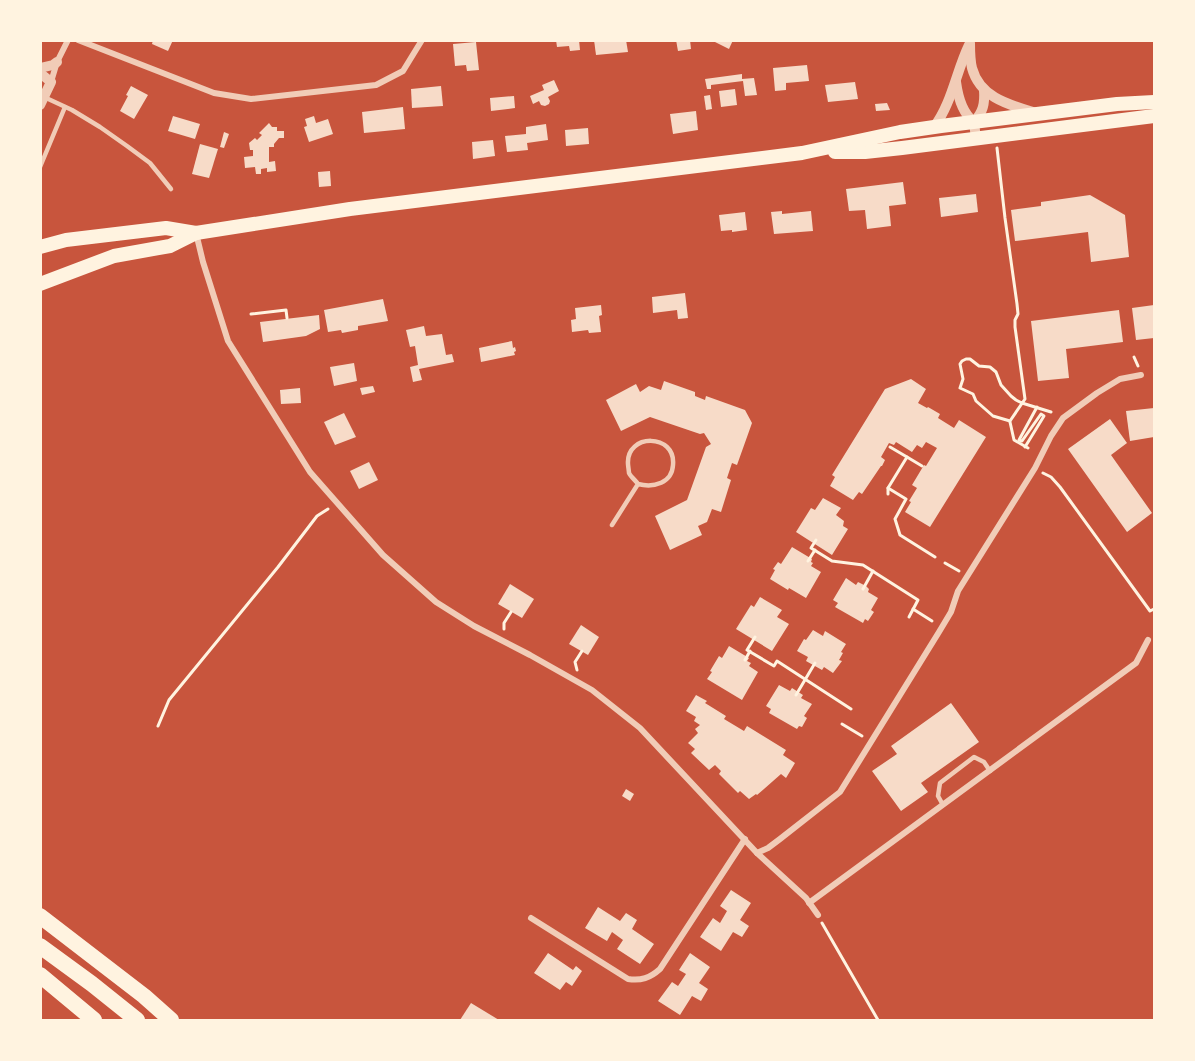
<svg xmlns="http://www.w3.org/2000/svg" width="1195" height="1061" font-family="'Fira Sans Condensed',sans-serif">
  <style>
    .building { fill: #f7dbc8 }
    .lines { fill: none; stroke-linecap: round; stroke-linejoin: round }
    .path { stroke: #fff3e0; stroke-width: 3 }
    .service { stroke: #f1ccb7; stroke-width: 4.5 }
    .minor { stroke: #f1ccb7; stroke-width: 6 }
    .tertiary { stroke: #f1ccb7; stroke-width: 10 }
    .primary { stroke: #fff3e0; stroke-width: 14 }
    .motorway { stroke: #fff3e0; stroke-width: 16 }
  </style>
  <rect width="100%" height="100%" fill="#c8553d"/>
  <g class="building">
    <path d="M 153,40 L 173,40 L 168,51 L 152,44 Z"/>
    <path d="M 556,40 L 579,40 L 580,50 L 570,51 L 569,46 L 557,47 Z"/>
    <path d="M 594,40 L 626,40 L 628,52 L 596,55 Z"/>
    <path d="M 676,40 L 690,40 L 691,49 L 678,51 Z"/>
    <path d="M 711,40 L 733,40 L 729,49 Z"/>
    <path d="M 476,42 L 479,70 L 467,71 L 466,65 L 455,66 L 453,44 Z"/>
    <path d="M 807,65 L 809,81 L 786,83 L 786,90 L 775,91 L 773,68 Z"/>
    <path d="M 742,74 L 742,79 L 754,78 L 757,95 L 745,96 L 743,81 L 711,85 L 711,89 L 707,89 L 705,79 Z"/>
    <path d="M 554,80 L 559,91 L 548,97 L 550,101 L 549,104 L 545,106 L 541,105 L 539,101 L 533,104 L 530,96 L 544,90 L 542,85 Z"/>
    <path d="M 855,82 L 858,99 L 828,102 L 825,85 Z"/>
    <path d="M 131,86 L 148,95 L 134,119 L 120,111 L 128,96 L 126,95 Z"/>
    <path d="M 441,86 L 443,106 L 412,108 L 411,89 Z"/>
    <path d="M 735,89 L 737,105 L 721,107 L 719,91 Z"/>
    <path d="M 710,95 L 712,109 L 706,110 L 704,96 Z"/>
    <path d="M 514,96 L 515,108 L 491,111 L 490,98 Z"/>
    <path d="M 887,103 L 890,110 L 876,111 L 875,104 Z"/>
    <path d="M 403,107 L 405,129 L 364,133 L 362,112 Z"/>
    <path d="M 696,111 L 698,130 L 673,134 L 670,114 Z"/>
    <path d="M 173,116 L 200,124 L 195,139 L 168,131 Z"/>
    <path d="M 314,116 L 316,123 L 328,119 L 333,134 L 309,142 L 304,127 L 307,126 L 305,119 Z"/>
    <path d="M 269,123 L 272,127 L 277,127 L 277,131 L 284,131 L 284,138 L 279,138 L 274,144 L 274,147 L 269,147 L 269,162 L 275,161 L 276,171 L 267,172 L 267,168 L 261,169 L 261,174 L 256,174 L 255,167 L 245,168 L 244,157 L 253,156 L 253,150 L 250,150 L 249,143 L 255,138 L 257,140 L 262,135 L 259,133 Z"/>
    <path d="M 546,124 L 548,140 L 527,143 L 528,150 L 507,152 L 505,136 L 526,134 L 526,127 Z"/>
    <path d="M 588,128 L 589,144 L 566,146 L 565,130 Z"/>
    <path d="M 224,132 L 229,134 L 224,148 L 220,147 Z"/>
    <path d="M 493,140 L 495,156 L 473,159 L 472,142 Z"/>
    <path d="M 200,144 L 218,149 L 209,178 L 192,174 Z"/>
    <path d="M 330,171 L 331,186 L 319,187 L 318,172 Z"/>
    <path d="M 903,182 L 906,204 L 889,206 L 891,226 L 867,229 L 865,210 L 849,211 L 846,189 Z"/>
    <path d="M 976,194 L 978,212 L 941,217 L 939,198 Z"/>
    <path d="M 1090,195 L 1125,215 L 1129,257 L 1091,262 L 1088,232 L 1015,241 L 1011,210 L 1041,206 L 1041,202 Z"/>
    <path d="M 782,211 L 782,214 L 811,211 L 813,231 L 774,234 L 771,212 Z"/>
    <path d="M 745,212 L 747,230 L 732,232 L 732,230 L 721,231 L 719,215 Z"/>
    <path d="M 685,293 L 688,318 L 678,319 L 677,310 L 653,313 L 652,297 Z"/>
    <path d="M 383,299 L 388,321 L 358,326 L 358,330 L 342,333 L 341,330 L 328,332 L 324,310 Z"/>
    <path d="M 601,305 L 602,315 L 599,316 L 601,332 L 589,333 L 588,330 L 572,332 L 571,320 L 576,319 L 575,308 Z"/>
    <path d="M 1154,305 L 1154,338 L 1136,340 L 1132,308 Z"/>
    <path d="M 1119,310 L 1123,342 L 1066,349 L 1069,378 L 1038,381 L 1031,321 Z"/>
    <path d="M 319,315 L 320,329 L 306,336 L 263,342 L 260,322 Z"/>
    <path d="M 424,326 L 426,336 L 442,334 L 446,355 L 452,354 L 454,362 L 419,369 L 422,380 L 413,382 L 410,367 L 418,365 L 415,346 L 410,347 L 406,330 Z"/>
    <path d="M 512,341 L 513,348 L 515,347 L 516,351 L 514,352 L 515,355 L 481,362 L 479,348 Z"/>
    <path d="M 354,363 L 357,381 L 334,386 L 330,367 Z"/>
    <path d="M 911,379 L 926,389 L 918,403 L 927,408 L 928,407 L 940,414 L 938,418 L 954,428 L 959,420 L 986,437 L 930,527 L 905,512 L 911,502 L 909,501 L 917,488 L 912,485 L 924,465 L 926,466 L 937,448 L 926,442 L 922,448 L 917,445 L 912,452 L 896,442 L 894,445 L 889,443 L 881,457 L 885,460 L 882,466 L 881,466 L 862,494 L 859,492 L 853,500 L 830,486 L 835,477 L 832,475 L 885,389 Z"/>
    <path d="M 664,381 L 695,392 L 695,396 L 705,400 L 706,396 L 745,410 L 752,423 L 737,465 L 732,463 L 727,478 L 731,480 L 721,512 L 712,509 L 707,522 L 698,526 L 702,535 L 670,550 L 655,516 L 687,500 L 706,447 L 711,444 L 704,433 L 700,434 L 650,417 L 621,431 L 606,400 L 636,384 L 640,392 L 649,386 L 661,390 Z"/>
    <path d="M 373,386 L 375,392 L 362,395 L 360,388 Z"/>
    <path d="M 300,388 L 301,403 L 281,404 L 280,390 Z"/>
    <path d="M 1154,408 L 1154,437 L 1130,441 L 1126,411 Z"/>
    <path d="M 344,413 L 356,437 L 335,445 L 324,422 Z"/>
    <path d="M 1110,419 L 1127,443 L 1111,455 L 1152,513 L 1127,532 L 1068,449 Z"/>
    <path d="M 369,462 L 378,480 L 359,489 L 350,471 Z"/>
    <path d="M 823,498 L 841,508 L 836,515 L 844,521 L 843,526 L 848,529 L 832,555 L 796,532 L 811,508 L 815,510 Z"/>
    <path d="M 792,547 L 812,559 L 811,562 L 813,563 L 811,566 L 821,572 L 806,598 L 789,588 L 788,590 L 770,579 L 775,570 L 773,569 L 778,562 L 781,564 Z"/>
    <path d="M 846,578 L 856,585 L 858,582 L 866,586 L 869,589 L 868,592 L 878,598 L 871,610 L 874,612 L 868,621 L 865,619 L 863,623 L 835,607 L 838,603 L 833,600 Z"/>
    <path d="M 510,584 L 534,599 L 522,618 L 498,604 Z"/>
    <path d="M 760,597 L 782,610 L 777,617 L 789,624 L 772,651 L 736,629 L 751,605 L 754,607 Z"/>
    <path d="M 581,625 L 599,637 L 588,655 L 569,644 Z"/>
    <path d="M 813,630 L 823,636 L 825,631 L 846,644 L 841,652 L 843,653 L 839,660 L 842,661 L 833,673 L 824,667 L 822,670 L 806,661 L 808,657 L 797,651 L 804,639 L 806,640 Z"/>
    <path d="M 729,646 L 749,658 L 747,661 L 751,663 L 749,666 L 758,672 L 742,700 L 707,679 L 712,672 L 710,671 L 719,656 L 722,658 Z"/>
    <path d="M 779,685 L 790,691 L 792,688 L 803,695 L 801,698 L 812,704 L 804,716 L 807,718 L 802,727 L 799,726 L 797,729 L 769,713 L 771,709 L 766,706 Z"/>
    <path d="M 696,695 L 707,701 L 705,703 L 726,716 L 724,719 L 744,731 L 747,726 L 786,750 L 783,755 L 795,763 L 786,778 L 781,774 L 757,795 L 756,794 L 749,799 L 740,791 L 738,793 L 719,774 L 721,771 L 715,765 L 709,770 L 691,753 L 695,749 L 688,743 L 698,733 L 695,729 L 700,725 L 694,721 L 696,717 L 686,711 Z"/>
    <path d="M 951,703 L 979,742 L 921,783 L 928,792 L 901,811 L 872,771 L 897,754 L 891,746 Z"/>
    <path d="M 626,789 L 634,794 L 630,801 L 622,796 Z"/>
    <path d="M 731,890 L 751,903 L 740,920 L 749,926 L 742,937 L 733,932 L 721,951 L 700,937 L 713,918 L 720,923 L 727,911 L 720,906 Z"/>
    <path d="M 598,907 L 620,921 L 626,913 L 637,920 L 632,929 L 654,944 L 640,964 L 617,949 L 623,940 L 612,932 L 607,941 L 585,928 Z"/>
    <path d="M 548,953 L 573,970 L 576,966 L 582,971 L 572,986 L 566,982 L 560,990 L 534,973 Z"/>
    <path d="M 690,953 L 710,967 L 699,983 L 708,989 L 701,1001 L 692,996 L 680,1015 L 658,1001 L 672,982 L 678,986 L 686,974 L 679,970 Z"/>
    <path d="M 471,1003 L 499,1020 L 460,1020 Z"/>
  </g>
  <g class="lines">
    <g class="path">
      <path d="M 997,148 L 1005,218 L 1017,304 L 1018,314 L 1015,320 L 1015,327 L 1025,399 L 1010,421 L 993,416 L 976,401 L 973,394 L 960,388 L 963,379 L 960,364 L 962,361 L 966,359 L 970,359 L 979,366 L 990,367 L 996,372 L 1001,385 L 1011,396 L 1016,400 L 1022,403 L 1051,412"/>
      <path d="M 251,314 L 286,310 L 287,318"/>
      <path d="M 1134,357 L 1138,366"/>
      <path d="M 1010,422 L 1014,440 L 1028,448"/>
      <path d="M 890,447 L 907,457"/>
      <path d="M 1025,447 L 1044,416 L 1041,414 L 1022,441 L 1019,440 L 1037,407"/>
      <path d="M 1043,473 L 1051,477 L 1060,487 L 1150,611 L 1154,609"/>
      <path d="M 888,488 L 906,499 L 895,519 L 900,535 L 935,557"/>
      <path d="M 888,494 L 888,488 L 907,457 L 922,466"/>
      <path d="M 816,540 L 811,548 L 832,561 L 863,565 L 918,600 L 909,617"/>
      <path d="M 808,561 L 815,550"/>
      <path d="M 945,563 L 959,571"/>
      <path d="M 863,589 L 873,571"/>
      <path d="M 913,609 L 932,621"/>
      <path d="M 504,629 L 504,623 L 511,612"/>
      <path d="M 755,637 L 747,650 L 774,666 L 777,661 L 851,709"/>
      <path d="M 745,660 L 750,651"/>
      <path d="M 577,670 L 575,662 L 582,651"/>
      <path d="M 796,695 L 815,663"/>
      <path d="M 842,724 L 862,736"/>
      <path d="M 158,726 L 169,700 L 278,567 L 317,516 L 328,509"/>
      <path d="M 822,923 L 878,1020"/>
    </g>
    <g class="service">
      <path d="M 44,97 L 72,110 L 100,127 L 127,146 L 150,163 L 171,189"/>
      <path d="M 40,167 L 65,107"/>
      <path d="M 612,525 L 638,484 C 654,488 672,483 673,465 C 676,433 626,433 628,464 C 628,465 629,472 629,473 C 631,477 636,481 638,484"/>
      <path d="M 943,805 L 938,796 L 940,783 L 974,757 L 984,762 L 990,771"/>
    </g>
    <g class="minor">
      <path d="M 78,40 L 214,93 L 251,99 L 376,85 L 403,71 L 422,40"/>
      <path d="M 51,82 L 57,62 L 68,40"/>
      <path d="M 196,233 L 203,262 L 228,341 L 310,472 L 383,555 L 436,602 L 474,626 L 530,655 L 592,690 L 640,728 L 757,853 L 806,898 L 818,915"/>
      <path d="M 757,853 L 768,848 L 780,839 L 840,792 L 939,632 L 951,612 L 958,591 L 1035,468 L 1051,436 L 1063,418 L 1097,393 L 1120,379 L 1141,375"/>
      <path d="M 809,903 L 1136,663 L 1148,640"/>
      <path d="M 531,918 L 628,979 C 641,981 650,978 660,969 L 745,839"/>
    </g>
    <g class="tertiary">
      <path d="M 970,43 C 970,51 970,60 972,68 C 980,98 1010,105 1036,113"/>
      <path d="M 40,68 L 53,65 L 57,62"/>
      <path d="M 40,73 L 51,82 L 40,105"/>
      <path d="M 956,82 C 958,97 962,113 974,122 L 976,139"/>
      <path d="M 974,122 C 983,112 985,104 984,90"/>
      <path d="M 934,127 C 952,103 956,72 969,45"/>
    </g>
    <g class="primary">
      <path d="M 835,152 L 865,152 L 902,148 L 1154,116"/>
      <path d="M 40,247 L 66,240 L 166,228 L 196,233"/>
      <path d="M 40,284 L 114,256 L 170,246 L 196,233 L 350,209 L 802,153 L 900,132 L 941,126 L 1117,104 L 1154,102"/>
    </g>
    <g class="motorway">
      <path d="M 40,916 L 144,996 L 171,1020"/>
      <path d="M 40,946 L 92,984 L 137,1020"/>
      <path d="M 40,975 L 94,1020"/>
    </g>
  </g>
  <rect width="1195" height="1061" fill="none" stroke="#fff3e0" stroke-width="84"/>
</svg>
